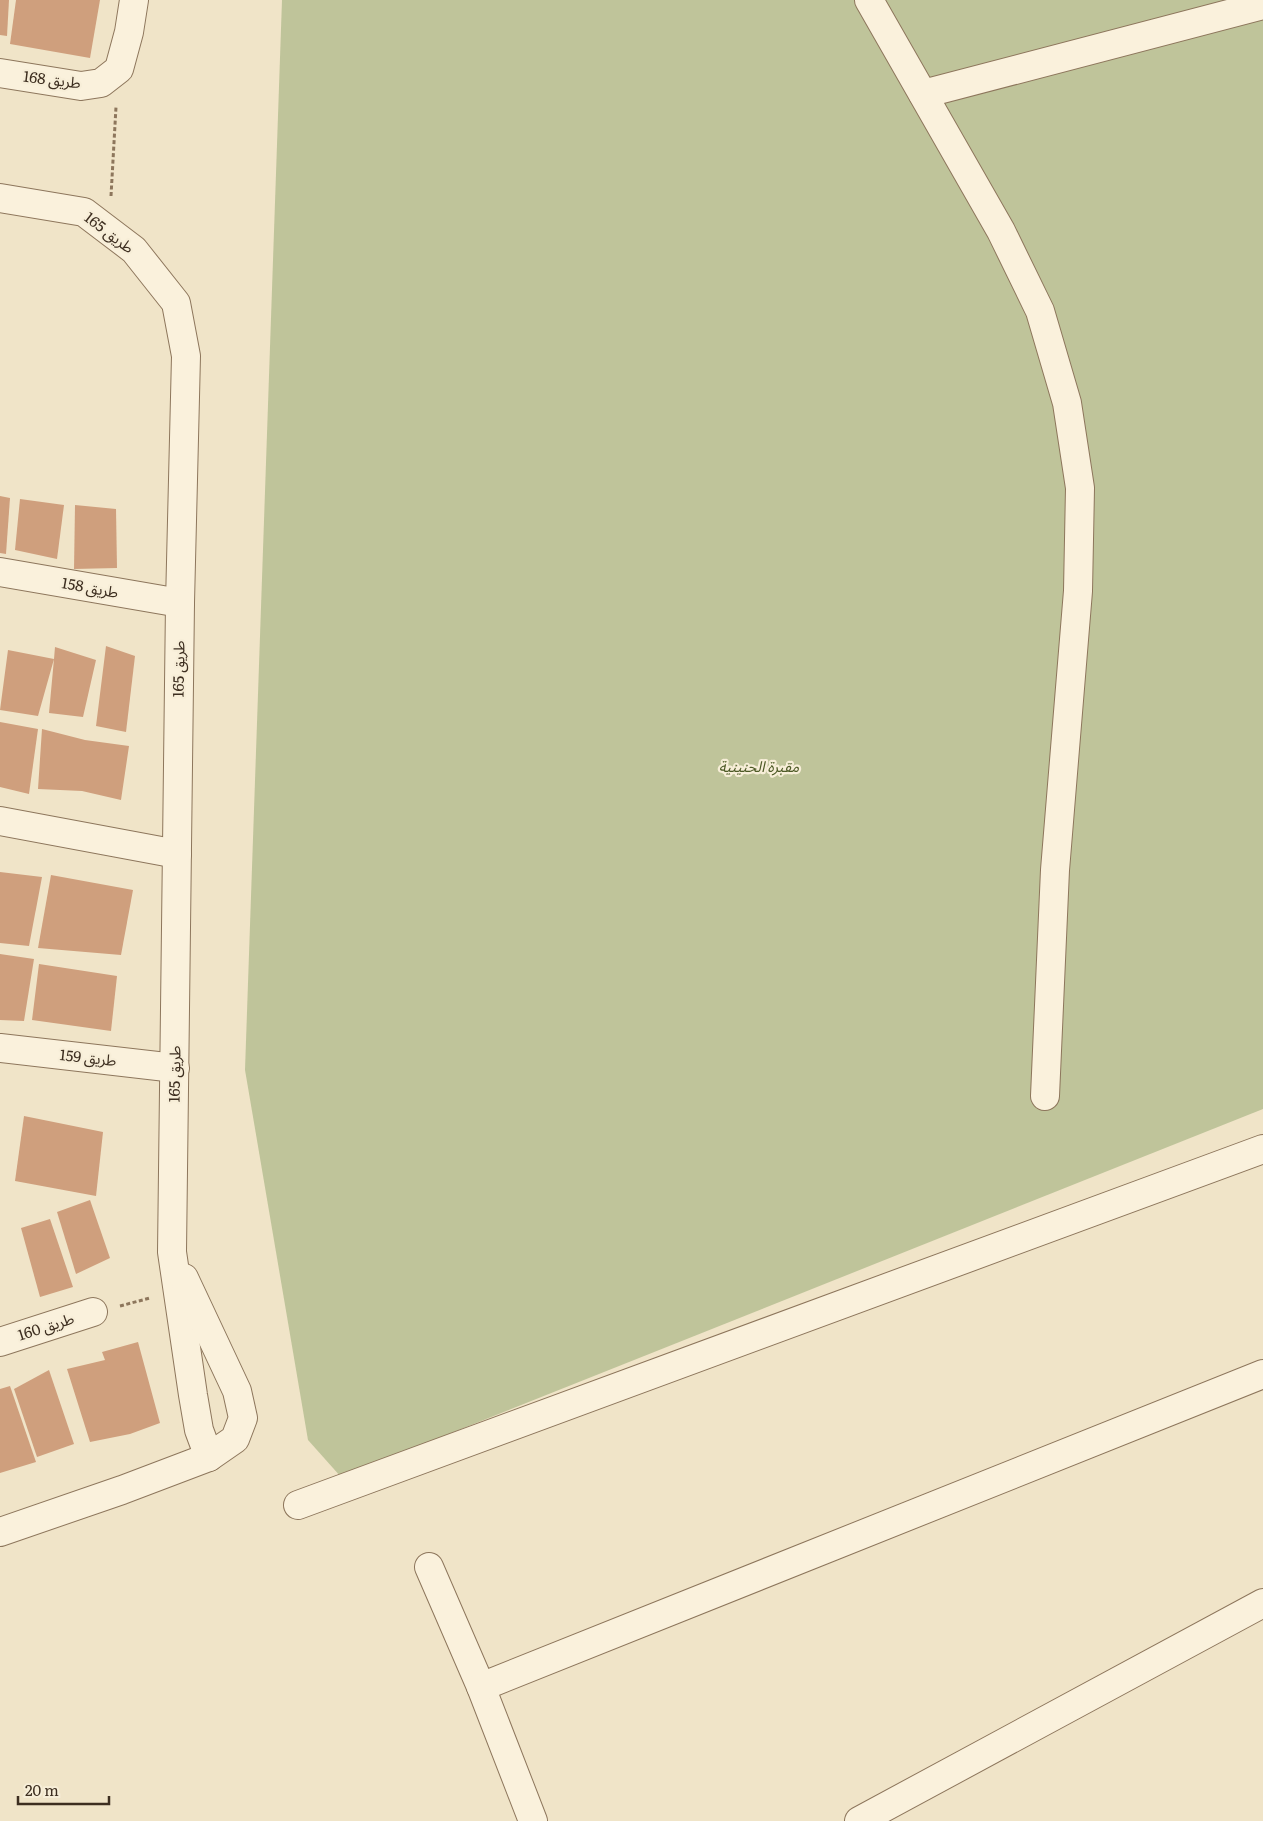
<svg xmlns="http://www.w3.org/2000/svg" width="1263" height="1821" font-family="Literata,'Noto Sans Arabic',serif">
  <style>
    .cemetery { fill: #bfc49a }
    .building { fill: #cf9f7d }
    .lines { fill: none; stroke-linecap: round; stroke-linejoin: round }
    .minor-casing { stroke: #8d765c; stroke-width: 30 }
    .path { stroke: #8d765c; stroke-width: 3; stroke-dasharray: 4 2.5; stroke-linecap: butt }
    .minor { stroke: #faf1dc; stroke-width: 28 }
    .labels { text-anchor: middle; stroke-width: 4.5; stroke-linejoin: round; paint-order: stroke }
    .street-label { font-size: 15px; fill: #3d2e20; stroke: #f7eed8 }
    .park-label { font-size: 15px; font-style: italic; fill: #4d5a26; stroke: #f7eed8 }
  </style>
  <rect width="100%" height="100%" fill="#f0e4c8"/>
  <path class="cemetery" d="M 282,0 L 1263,0 L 1263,1109 L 341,1477 L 308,1440 L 245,1070 Z"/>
  <g class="building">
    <path d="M 0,0 L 9,0 L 7,36 L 0,35 Z"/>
    <path d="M 16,0 L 100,0 L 90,58 L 10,44 Z"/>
    <path d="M 0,496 L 10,498 L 6,554 L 0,553 Z"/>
    <path d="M 20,499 L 64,505 L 57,559 L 15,550 Z"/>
    <path d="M 75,505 L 116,509 L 117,568 L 74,569 Z"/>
    <path d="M 106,646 L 135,656 L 126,732 L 96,726 Z"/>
    <path d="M 55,647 L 96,660 L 83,717 L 49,713 L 54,659 L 38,716 L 0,710 L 8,650 L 54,659 Z"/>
    <path d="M 0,722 L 38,729 L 29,794 L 0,787 Z"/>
    <path d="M 42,729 L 85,740 L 129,746 L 121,800 L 82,791 L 38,789 Z"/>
    <path d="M 0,872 L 42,877 L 29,946 L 0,943 Z"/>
    <path d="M 51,875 L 133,890 L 121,955 L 38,948 Z"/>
    <path d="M 0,954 L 34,959 L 24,1021 L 0,1020 Z"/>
    <path d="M 39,964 L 117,976 L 111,1031 L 32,1020 Z"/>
    <path d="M 24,1116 L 103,1132 L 96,1196 L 15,1181 Z"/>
    <path d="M 90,1200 L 110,1258 L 76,1274 L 57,1212 Z"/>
    <path d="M 50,1219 L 73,1287 L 40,1297 L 21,1228 Z"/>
    <path d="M 138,1342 L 160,1423 L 130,1434 L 90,1442 L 67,1369 L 105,1360 L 102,1352 Z"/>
    <path d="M 49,1370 L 74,1444 L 37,1457 L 14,1389 Z"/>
    <path d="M 10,1386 L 36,1462 L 0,1473 L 0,1389 Z"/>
  </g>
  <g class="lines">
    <defs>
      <g id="minor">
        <path d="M 869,0 L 1001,231 L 1040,311 L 1067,403 L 1080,488 L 1078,591 L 1055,870 L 1045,1096"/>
        <path d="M 0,73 L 81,86 L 101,83 L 119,69 L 129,32 L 134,0"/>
        <path d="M 923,94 L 1263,5"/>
        <path d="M 0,198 L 84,212 L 134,250 L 176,303 L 186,356 L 180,603 L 172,1252 L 193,1395 L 199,1430 L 209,1457"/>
        <path d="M 0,572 L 180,603"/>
        <path d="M 0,821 L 177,854"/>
        <path d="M 0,1048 L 175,1068"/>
        <path d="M 0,1342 L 93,1312"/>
        <path d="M 298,1505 L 1263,1149"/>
        <path d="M 0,1532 L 122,1490 L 209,1457 L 235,1439 L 243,1418 L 237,1391 L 184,1278"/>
        <path d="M 429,1567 L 481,1687 L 533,1821"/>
        <path d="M 481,1687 L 1263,1374"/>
        <path d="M 859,1821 L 1263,1603"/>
      </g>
    </defs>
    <use href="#minor" class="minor-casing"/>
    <g class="path">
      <path d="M 111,196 L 116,107"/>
      <path d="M 120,1306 L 150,1298"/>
    </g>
    <use href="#minor" class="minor"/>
  </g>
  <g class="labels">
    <g class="street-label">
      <text transform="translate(52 80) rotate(7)" y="5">طريق 168</text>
      <text transform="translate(109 233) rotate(37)" y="5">طريق 165</text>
      <text transform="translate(90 588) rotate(10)" y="5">طريق 158</text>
      <text transform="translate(179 669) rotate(-89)" y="5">طريق 165</text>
      <text transform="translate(88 1058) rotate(6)" y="5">طريق 159</text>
      <text transform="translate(175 1074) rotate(-89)" y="5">طريق 165</text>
      <text transform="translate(46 1327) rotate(-18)" y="5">طريق 160</text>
    </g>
    <g class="park-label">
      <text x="759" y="772">مقبرة الحنينية</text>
    </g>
  </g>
  <path d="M18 1796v8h91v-8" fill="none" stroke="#3d2e20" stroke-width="2.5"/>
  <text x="25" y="1796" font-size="15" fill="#3d2e20" stroke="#f7eed8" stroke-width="4" paint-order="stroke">20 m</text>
</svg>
